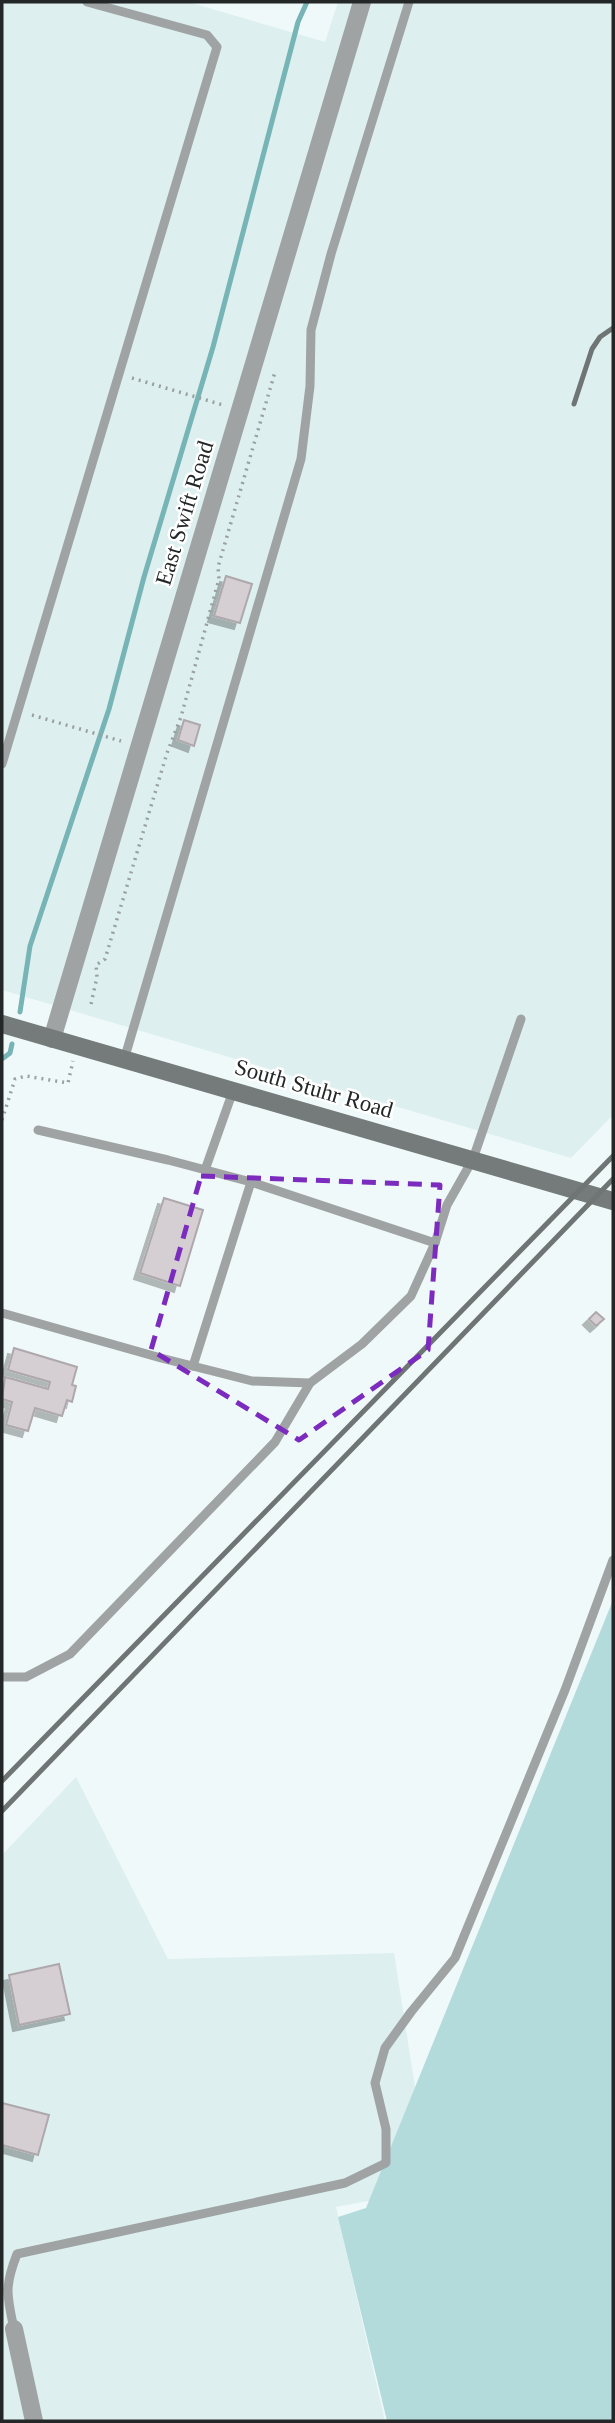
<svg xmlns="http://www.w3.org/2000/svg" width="615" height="2423" font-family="'Times New Roman',serif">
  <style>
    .built { fill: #ddefef }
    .green { fill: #b4dbdc }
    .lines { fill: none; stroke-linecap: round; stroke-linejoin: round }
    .stream { stroke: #76b4b6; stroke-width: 5 }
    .building { fill: #d5cfd3; stroke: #aea8ac; stroke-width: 2; filter: url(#shadow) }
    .path { stroke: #9aa0a0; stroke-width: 3.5; stroke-dasharray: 2 5; stroke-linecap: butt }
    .lane { stroke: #9fa3a3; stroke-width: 9 }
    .street { stroke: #9fa3a3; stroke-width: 18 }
    .secondary { stroke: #757b7b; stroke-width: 18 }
    .rail { stroke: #6f7474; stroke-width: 5 }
    .marked { fill: none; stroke: #7b2cbf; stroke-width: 5; stroke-dasharray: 14 9; stroke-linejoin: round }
    .labels { text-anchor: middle; stroke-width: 5; stroke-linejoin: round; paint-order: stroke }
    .street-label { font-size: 23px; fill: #242727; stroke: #fff }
  </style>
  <defs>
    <filter id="shadow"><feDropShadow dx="-6" dy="6" stdDeviation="0" flood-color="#0004"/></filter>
  </defs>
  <rect width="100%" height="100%" fill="#f0f9f9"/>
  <g class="built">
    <path d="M 2,2 L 188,2 L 325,42 L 338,2 L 613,2 L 613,1115 L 571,1158 L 2,990 Z"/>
    <path d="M 76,1777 L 168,1959 L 394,1953 L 431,2189 L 336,2207 L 385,2421 L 2,2421 L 2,1855 Z"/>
  </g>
  <path class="green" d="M 613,1600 L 613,2421 L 387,2421 L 338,2217 L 366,2208 Z"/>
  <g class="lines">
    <g class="stream">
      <path d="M 20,1012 L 30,946 L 109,709 L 144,577 L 213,347 L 298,22 L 307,2"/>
      <path d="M 2,1059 L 10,1053 L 12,1044"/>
    </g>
  </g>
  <g class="building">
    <path d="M 226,576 L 252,584 L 240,623 L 214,616 Z"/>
    <path d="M 184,720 L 200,725 L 194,746 L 178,740 Z"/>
    <path d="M 164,1198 L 203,1210 L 180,1286 L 140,1273 Z"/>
    <path d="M 596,1312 L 604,1319 L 596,1326 L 589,1319 Z"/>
    <path d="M 14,1348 L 77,1367 L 72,1385 L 76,1386 L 72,1402 L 67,1400 L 62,1416 L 35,1408 L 28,1431 L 6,1425 L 12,1402 L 2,1399 L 5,1377 L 48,1389 L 50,1382 L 8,1370 Z"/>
    <path d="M 59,1964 L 70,2014 L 19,2025 L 9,1975 Z"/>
    <path d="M 2,2103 L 49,2115 L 38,2155 L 2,2145 Z"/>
  </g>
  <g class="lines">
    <g class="path">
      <path d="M 132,378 L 223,405"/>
      <path d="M 32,715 L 121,741"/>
      <path d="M 91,1004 L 97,977 L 96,965 L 105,959 L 167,753 L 181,717 L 219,579 L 218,567 L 275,372"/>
      <path d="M 2,1120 L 15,1079 L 26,1076 L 68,1083 L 73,1061"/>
    </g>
    <g class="lane">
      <path d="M 2,764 L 217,47 L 207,35 L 87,2"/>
      <path d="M 124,1060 L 301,459 L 310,386 L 311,330 L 331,254 L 409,2"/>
      <path d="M 38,1130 L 168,1160 L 251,1182 L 435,1243"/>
      <path d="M 205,1170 L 233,1091"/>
      <path d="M 2,1313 L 161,1358 L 252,1381 L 310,1383 L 362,1344 L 411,1296 L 435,1243 L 447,1205 L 473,1159 L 521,1019"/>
      <path d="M 193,1366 L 251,1182"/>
      <path d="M 2,1677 L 26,1677 L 70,1654 L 275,1442 L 310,1383"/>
      <path d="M 14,2329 C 7,2296 4,2287 17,2254 L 345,2183 L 386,2163 L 386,2129 L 375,2083 L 385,2048 L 411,2012 L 455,1958 L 565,1690 L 613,1560"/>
    </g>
    <g class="street">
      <path d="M 52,1039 L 362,2"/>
      <path d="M 14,2329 L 34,2421"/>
    </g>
    <path class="secondary" d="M 2,1024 L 613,1201"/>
    <g class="rail">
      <path d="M 574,404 L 592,349 L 600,337 L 613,328"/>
      <path d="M 2,1781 L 613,1156"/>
      <path d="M 2,1811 L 613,1179"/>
    </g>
  </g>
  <path class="marked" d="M 201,1176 L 440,1185 L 428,1350 L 299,1440 L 151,1350 Z"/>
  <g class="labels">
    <g class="street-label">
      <text transform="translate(184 513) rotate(-73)" y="8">East Swift Road</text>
      <text transform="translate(314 1088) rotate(16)" y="8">South Stuhr Road</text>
    </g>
  </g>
  <rect width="615" height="2423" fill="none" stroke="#242727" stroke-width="7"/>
</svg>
